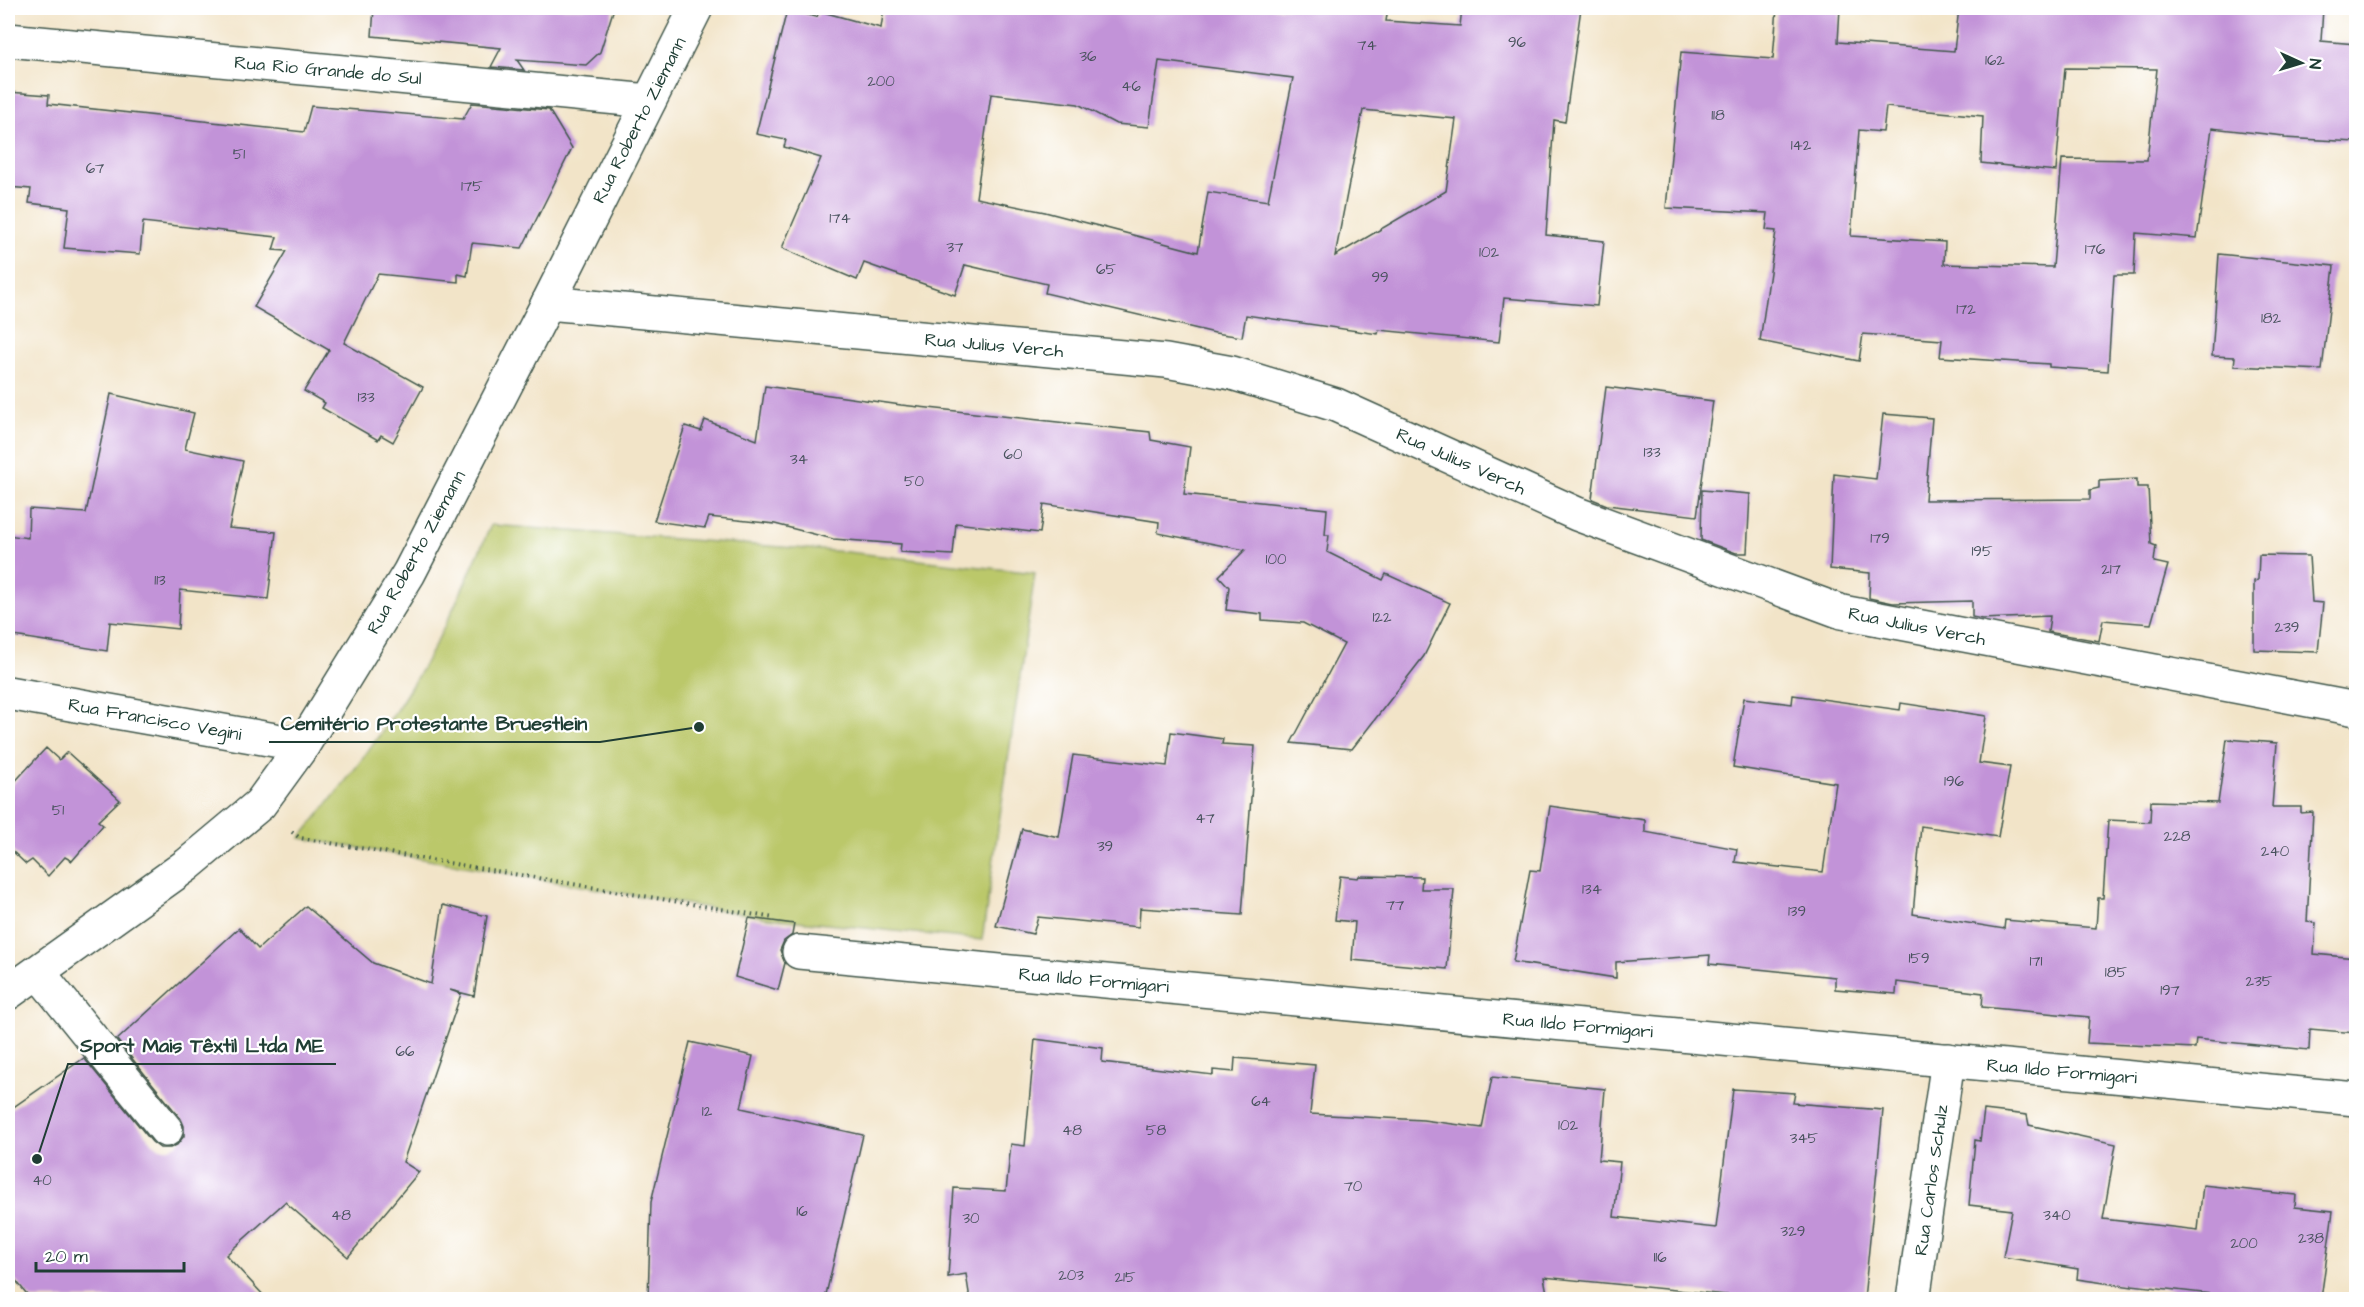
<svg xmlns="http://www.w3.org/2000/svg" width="2364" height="1307" font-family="'Architects Daughter',sans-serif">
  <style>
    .green { fill: #bbc86a; stroke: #6d824f; stroke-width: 1.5 }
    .building { fill: #c293d8; fill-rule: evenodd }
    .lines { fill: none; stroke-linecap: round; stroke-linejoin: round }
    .minor-casing { stroke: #3f564a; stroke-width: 36 }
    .secondary-casing { stroke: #3f564a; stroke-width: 36 }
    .path { stroke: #3f564a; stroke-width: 4; stroke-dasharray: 1.5 4.5; stroke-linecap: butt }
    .minor { stroke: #fff; stroke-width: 33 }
    .secondary { stroke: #fff; stroke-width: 33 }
    .labels { text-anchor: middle; stroke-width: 4.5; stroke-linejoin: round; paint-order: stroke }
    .number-label { font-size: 15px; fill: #48525d }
    .street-label { font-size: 18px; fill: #1f3d34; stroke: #fff }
    .leader { fill: none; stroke: #1f3d34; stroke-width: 2 }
    .callout-dot { fill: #1f3d34; stroke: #fff; stroke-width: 2 }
    .callout-label { font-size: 20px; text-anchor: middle; font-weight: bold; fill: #1f3d34; stroke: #fff; stroke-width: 4.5; stroke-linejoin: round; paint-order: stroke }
  </style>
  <rect width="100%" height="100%" fill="#fff"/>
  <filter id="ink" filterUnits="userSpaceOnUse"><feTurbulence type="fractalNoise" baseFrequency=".0167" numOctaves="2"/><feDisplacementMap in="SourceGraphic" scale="12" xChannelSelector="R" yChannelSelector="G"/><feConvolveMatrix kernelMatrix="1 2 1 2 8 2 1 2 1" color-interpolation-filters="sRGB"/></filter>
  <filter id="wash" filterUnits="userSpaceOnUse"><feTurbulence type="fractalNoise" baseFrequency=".008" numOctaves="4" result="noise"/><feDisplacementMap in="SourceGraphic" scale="24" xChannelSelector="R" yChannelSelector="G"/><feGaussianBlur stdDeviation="1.35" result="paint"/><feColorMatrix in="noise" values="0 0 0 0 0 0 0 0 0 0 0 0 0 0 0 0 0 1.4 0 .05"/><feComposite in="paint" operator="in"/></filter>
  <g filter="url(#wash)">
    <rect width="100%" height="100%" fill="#f2e4c8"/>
    <path class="green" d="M 491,525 L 847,552 L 1035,573 L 982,940 L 768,918 L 300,838 C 339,790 377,743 409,690 C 442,638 466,581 491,525 Z"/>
    <g id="blocks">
      <g class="building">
        <path d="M 374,8 L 614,8 L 600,52 L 586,65 L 517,60 L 524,70 L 491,67 L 501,48 L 372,36 Z"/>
        <path d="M 884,8 L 1388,8 L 1386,21 L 1460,26 L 1462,8 L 1581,8 L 1565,122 L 1554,120 L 1546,235 L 1604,241 L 1597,306 L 1504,298 L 1499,342 L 1379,330 L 1378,334 L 1246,315 L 1242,337 L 1215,333 L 1045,293 L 1047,284 L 965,265 L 955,295 L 864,263 L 857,280 L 782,248 L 821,158 L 784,147 L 786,140 L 756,134 L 787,10 L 817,17 L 819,11 L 881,28 ZM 1159,61 L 1293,78 L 1268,201 L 1208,192 L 1198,252 L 1045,212 L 976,198 L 991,94 L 1078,104 L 1116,124 L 1149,127 ZM 1363,110 L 1456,119 L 1446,191 L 1335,256 Z"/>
        <path d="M 1777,8 L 1840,8 L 1838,42 L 1954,51 L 1959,8 L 2323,8 L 2321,41 L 2356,44 L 2356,142 L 2284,138 L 2284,136 L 2212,128 L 2197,238 L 2136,233 L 2134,275 L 2114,275 L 2108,371 L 2049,367 L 2049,364 L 1940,357 L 1942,340 L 1863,334 L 1859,361 L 1760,341 L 1776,231 L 1766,230 L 1768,213 L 1666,208 L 1681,52 L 1773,59 ZM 2065,68 L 2157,69 L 2147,160 L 2062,159 L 2053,267 L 1944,264 L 1945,242 L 1851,236 L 1859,130 L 1883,132 L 1886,107 L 1983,116 L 1981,163 L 2056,171 Z"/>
        <path d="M 8,92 L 49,95 L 48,104 L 304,132 L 311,106 L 463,119 L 472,103 L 549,110 L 572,148 L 522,248 L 472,243 L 467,276 L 458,274 L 458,282 L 378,274 L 344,343 L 423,387 L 393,442 L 381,435 L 378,440 L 322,408 L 325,403 L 304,391 L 329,350 L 254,307 L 287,251 L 273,250 L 277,237 L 143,222 L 140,254 L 64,248 L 69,208 L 29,203 L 31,189 L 8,187 Z"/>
        <path d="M 2219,254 L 2334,266 L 2322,370 L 2234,366 L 2235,357 L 2212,356 Z"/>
        <path d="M 765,386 L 901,405 L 1150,432 L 1151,440 L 1190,447 L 1184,494 L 1327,509 L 1325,535 L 1329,535 L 1327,552 L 1383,580 L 1386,574 L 1450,603 L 1424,656 L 1352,749 L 1291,743 L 1344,644 L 1303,623 L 1262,620 L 1262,614 L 1226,610 L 1229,587 L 1219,576 L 1245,550 L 1158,533 L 1159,522 L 1044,504 L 1040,533 L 956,523 L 953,555 L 900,552 L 901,544 L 833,539 L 775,524 L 709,517 L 705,528 L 654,521 L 685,426 L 701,431 L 705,420 L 757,440 Z"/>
        <path d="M 1606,387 L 1713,401 L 1697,516 L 1607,505 L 1592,499 Z"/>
        <path d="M 111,394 L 194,413 L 185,449 L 243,461 L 229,528 L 276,532 L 268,599 L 180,590 L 178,629 L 110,622 L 107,651 L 8,635 L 8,535 L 28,538 L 29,509 L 86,513 Z"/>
        <path d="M 1883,414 L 1932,418 L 1925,500 L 2090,499 L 2090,490 L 2099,488 L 2099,481 L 2137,479 L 2137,487 L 2148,487 L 2151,544 L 2156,546 L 2154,562 L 2168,565 L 2151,624 L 2103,620 L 2099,641 L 2048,632 L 2050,616 L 1982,619 L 1972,617 L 1972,601 L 1893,603 L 1869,598 L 1870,573 L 1830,569 L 1834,474 L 1876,479 Z"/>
        <path d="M 1702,490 L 1750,494 L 1747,553 L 1736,553 L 1701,540 Z"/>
        <path d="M 2259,555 L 2309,556 L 2312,602 L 2323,603 L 2318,652 L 2254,650 L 2254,581 L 2258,580 Z"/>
        <path d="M 1793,695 L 1900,710 L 1901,703 L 1986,716 L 1979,763 L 2010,767 L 1998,837 L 1921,826 L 1913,914 L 2004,929 L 2005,920 L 2096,928 L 2098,898 L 2103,898 L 2108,820 L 2150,822 L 2151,801 L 2218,803 L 2227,739 L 2277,743 L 2272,807 L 2301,807 L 2301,813 L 2313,812 L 2307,922 L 2316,923 L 2314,954 L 2356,958 L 2356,1033 L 2310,1029 L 2309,1050 L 2196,1039 L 2195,1048 L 2087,1043 L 2089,1017 L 1982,1007 L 1983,993 L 1897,982 L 1896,994 L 1835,989 L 1835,977 L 1709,964 L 1710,955 L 1616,962 L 1616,978 L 1513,962 L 1530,870 L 1540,871 L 1550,806 L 1645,820 L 1645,832 L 1737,849 L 1735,862 L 1823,872 L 1836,783 L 1733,767 L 1744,698 L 1792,704 Z"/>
        <path d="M 1171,732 L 1223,739 L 1222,744 L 1255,746 L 1242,915 L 1140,908 L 1139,927 L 1038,917 L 1033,934 L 996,926 L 1022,829 L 1059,837 L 1073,755 L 1167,766 Z"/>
        <path d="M 46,748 L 59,760 L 67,752 L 120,800 L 98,821 L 103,825 L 72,861 L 65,857 L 48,876 L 32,860 L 26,864 L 8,847 L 8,789 Z"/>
        <path d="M 1340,876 L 1358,878 L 1359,876 L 1422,877 L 1421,889 L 1454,889 L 1447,969 L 1352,960 L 1355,922 L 1335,920 Z"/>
        <path d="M 443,905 L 487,916 L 474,996 L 450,990 L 461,994 L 403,1162 L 419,1172 L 348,1257 L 285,1202 L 226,1255 L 267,1299 L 31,1299 L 8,1271 L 8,1111 L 84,1058 L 152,1142 L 160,1148 L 170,1148 L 177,1145 L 184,1136 L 184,1126 L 181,1119 L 117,1040 L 239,928 L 258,949 L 306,906 L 373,963 L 431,984 Z"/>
        <path d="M 749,918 L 794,924 L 792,935 L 784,941 L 780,950 L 785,963 L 778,990 L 735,977 Z"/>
        <path d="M 1035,1039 L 1103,1048 L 1102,1062 L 1213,1075 L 1213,1070 L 1234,1072 L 1235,1058 L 1315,1065 L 1310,1114 L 1423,1120 L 1482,1128 L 1492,1077 L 1605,1089 L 1599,1160 L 1620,1162 L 1614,1217 L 1716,1228 L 1733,1089 L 1795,1093 L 1793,1103 L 1883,1110 L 1864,1299 L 1767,1299 L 1544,1277 L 1548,1299 L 970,1299 L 966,1274 L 948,1277 L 954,1188 L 1006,1191 L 1011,1144 L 1025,1146 Z"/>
        <path d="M 690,1042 L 753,1056 L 741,1108 L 863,1135 L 825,1299 L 648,1299 L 651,1202 Z"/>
        <path d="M 1984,1110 L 2027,1115 L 2029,1125 L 2116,1144 L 2103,1219 L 2198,1230 L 2203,1185 L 2296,1195 L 2295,1207 L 2333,1211 L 2321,1299 L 2256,1299 L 2132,1285 L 2132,1287 L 2077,1279 L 2078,1269 L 2003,1257 L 2012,1210 L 1969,1205 L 1975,1140 L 1980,1141 Z"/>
      </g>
    </g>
  </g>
  <g filter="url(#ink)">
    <use href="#blocks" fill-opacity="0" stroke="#3f564a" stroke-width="1.5"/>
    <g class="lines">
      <defs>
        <g id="minor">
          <path d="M 8,40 L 649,101"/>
          <path d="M 548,303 L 1166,361 L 1232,373 L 1336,405 L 1577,514 L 1842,612 L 2356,709"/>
          <path d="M 8,693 L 303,745"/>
          <path d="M 799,952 L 2356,1099"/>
          <path d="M 38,972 L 166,1130"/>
          <path d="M 1913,1300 L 1948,1060"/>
        </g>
        <path id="secondary" d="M 8,993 L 187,865 L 260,804 L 303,745 L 409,573 L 548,303 L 696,8"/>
      </defs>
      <use href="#minor" class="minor-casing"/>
      <use href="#secondary" class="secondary-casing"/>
      <path class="path" d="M 292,832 L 300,838 L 774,918"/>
      <use href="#minor" class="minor"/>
      <use href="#secondary" class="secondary"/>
    </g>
  </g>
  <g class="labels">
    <g class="number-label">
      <text x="1517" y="47">96</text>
      <text x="1367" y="50">74</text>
      <text x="1088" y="61">36</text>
      <text x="1995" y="65">162</text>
      <text x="881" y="86">200</text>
      <text x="1131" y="91">46</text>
      <text x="1718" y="120">118</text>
      <text x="1801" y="150">142</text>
      <text x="239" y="159">51</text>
      <text x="95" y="173">67</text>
      <text x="472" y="191">175</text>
      <text x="840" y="223">174</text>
      <text x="955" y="252">37</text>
      <text x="2095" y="254">176</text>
      <text x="1489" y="257">102</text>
      <text x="1106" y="274">65</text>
      <text x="1380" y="282">99</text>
      <text x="1966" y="314">172</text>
      <text x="2271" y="323">182</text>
      <text x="366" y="402">133</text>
      <text x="1652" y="457">133</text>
      <text x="1013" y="459">60</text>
      <text x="799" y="464">34</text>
      <text x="914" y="486">50</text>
      <text x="1880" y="543">179</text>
      <text x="1982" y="556">195</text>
      <text x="1276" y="564">100</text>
      <text x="2111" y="574">217</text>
      <text x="160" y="585">113</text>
      <text x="1382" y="622">122</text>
      <text x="2287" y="632">239</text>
      <text x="1954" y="786">196</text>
      <text x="58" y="815">51</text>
      <text x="1205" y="823">47</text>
      <text x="2177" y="841">228</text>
      <text x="1105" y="851">39</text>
      <text x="2275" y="856">240</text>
      <text x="1592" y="894">134</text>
      <text x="1395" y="910">77</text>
      <text x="1797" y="916">139</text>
      <text x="1919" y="963">159</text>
      <text x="2036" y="966">171</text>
      <text x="2116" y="977">185</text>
      <text x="2259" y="986">235</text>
      <text x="2170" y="995">197</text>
      <text x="405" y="1056">66</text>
      <text x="1261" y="1106">64</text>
      <text x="707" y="1116">12</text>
      <text x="1568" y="1130">102</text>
      <text x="1072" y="1135">48</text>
      <text x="1156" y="1135">58</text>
      <text x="1804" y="1143">345</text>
      <text x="42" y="1185">40</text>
      <text x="1353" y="1191">70</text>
      <text x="802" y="1216">16</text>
      <text x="341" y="1220">48</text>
      <text x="2057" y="1220">340</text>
      <text x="971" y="1223">30</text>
      <text x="1793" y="1236">329</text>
      <text x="2311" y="1243">238</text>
      <text x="2244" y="1248">200</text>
      <text x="1660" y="1262">116</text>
      <text x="1071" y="1280">203</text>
      <text x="1125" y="1282">215</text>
    </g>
    <g class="street-label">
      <text transform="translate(328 70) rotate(5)" y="6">Rua Rio Grande do Sul</text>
      <text transform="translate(639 120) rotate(-63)" y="6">Rua Roberto Ziemann</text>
      <text transform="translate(994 345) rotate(5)" y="6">Rua Julius Verch</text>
      <text transform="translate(1461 461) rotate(24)" y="6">Rua Julius Verch</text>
      <text transform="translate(416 552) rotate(-61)" y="6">Rua Roberto Ziemann</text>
      <text transform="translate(1917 626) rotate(11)" y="6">Rua Julius Verch</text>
      <text transform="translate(155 719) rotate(10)" y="6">Rua Francisco Vegini</text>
      <text transform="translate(1094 980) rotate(5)" y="6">Rua Ildo Formigari</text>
      <text transform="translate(1578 1025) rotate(5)" y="6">Rua Ildo Formigari</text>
      <text transform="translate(2062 1071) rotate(5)" y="6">Rua Ildo Formigari</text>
      <text transform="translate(1931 1180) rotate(-82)" y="6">Rua Carlos Schulz</text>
    </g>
  </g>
  <path class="leader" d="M699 727L600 742H269M37 1159L68 1064H336"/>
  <g class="callout-dot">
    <circle cx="699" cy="727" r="6"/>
    <circle cx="37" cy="1159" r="6"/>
  </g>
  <g class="callout-label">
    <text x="434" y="730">Cemitério Protestante Bruestlein</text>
    <text x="202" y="1052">Sport Mais Têxtil Ltda ME</text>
  </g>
  <rect width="2364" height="1307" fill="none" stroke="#fff" stroke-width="30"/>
  <g transform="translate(2301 63) rotate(94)" stroke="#ffffff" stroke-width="4.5" paint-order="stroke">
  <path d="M0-4.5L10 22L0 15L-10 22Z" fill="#1f3d34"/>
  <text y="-9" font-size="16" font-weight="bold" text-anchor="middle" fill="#1f3d34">N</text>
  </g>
  <path d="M36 1262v9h148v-9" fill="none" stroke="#1f3d34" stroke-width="3"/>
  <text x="45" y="1262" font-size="18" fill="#1f3d34" stroke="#ffffff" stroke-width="4.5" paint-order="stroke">20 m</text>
</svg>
